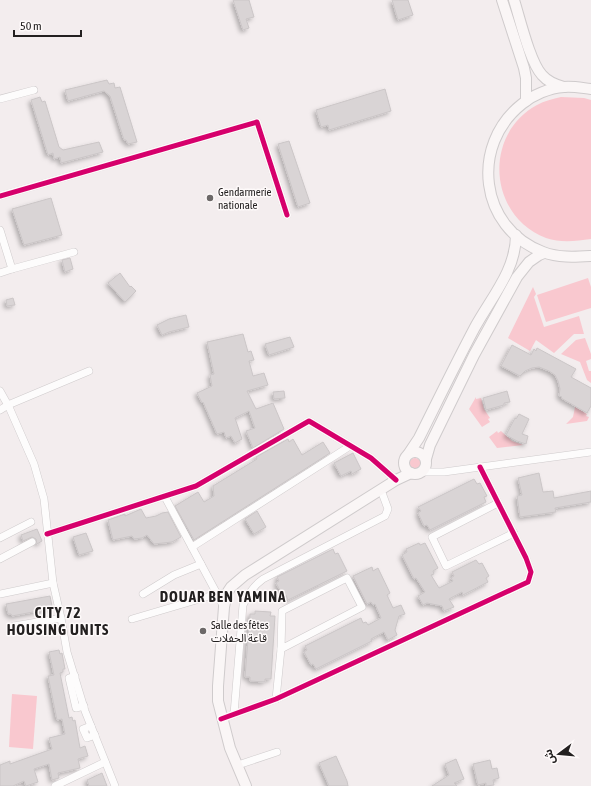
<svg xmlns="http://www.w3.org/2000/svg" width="591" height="786" font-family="'Asap Condensed','Noto Sans Arabic',sans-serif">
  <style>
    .green { fill: #f9c8cf }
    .building { fill: #d9d4d5; stroke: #cbc6c7; filter: url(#shadow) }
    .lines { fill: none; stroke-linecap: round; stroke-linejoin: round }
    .minor-casing { stroke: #cfcbcc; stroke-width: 8 }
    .secondary-casing { stroke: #cfcbcc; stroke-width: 12 }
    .minor { stroke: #fdfcfc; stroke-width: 7 }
    .secondary { stroke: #faf6f6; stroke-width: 10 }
    .cycleway-casing { stroke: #fefafa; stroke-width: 8 }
    .cycleway { stroke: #d6006c; stroke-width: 5 }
    .poi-dot { fill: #6c6868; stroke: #fefafa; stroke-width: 1.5 }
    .labels { text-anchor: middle; stroke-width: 3; stroke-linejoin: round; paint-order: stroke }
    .poi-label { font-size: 11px; fill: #232020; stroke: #fefafa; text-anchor: start }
    .district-label { font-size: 15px; font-weight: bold; letter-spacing: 1px; fill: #232020; stroke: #fefafa }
  </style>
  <defs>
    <filter id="shadow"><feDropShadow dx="-2.5" dy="2.5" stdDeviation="2" flood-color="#0004"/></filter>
  </defs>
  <rect width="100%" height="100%" fill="#f3edee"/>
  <g class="green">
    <path d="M 561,97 L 584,98 L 591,100 L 591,239 C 576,241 561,243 546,238 C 488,216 483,134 537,105 C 544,101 553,99 561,97 Z"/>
    <path d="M 588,278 L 591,287 L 591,308 L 546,322 L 537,295 Z"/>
    <path d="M 533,287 L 536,294 L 534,297 L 544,327 L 579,316 L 584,334 L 574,334 L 554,353 L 536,340 L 530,351 L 508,338 Z"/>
    <path d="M 585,338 L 591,354 L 591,359 L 586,361 L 589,371 L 591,371 L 591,383 L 587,380 L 580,362 L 561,354 L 576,340 Z"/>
    <path d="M 476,397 L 476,399 L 481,398 L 484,409 L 490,418 L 488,419 L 490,422 L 482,427 L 469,409 Z"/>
    <path d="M 575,407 L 587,414 L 586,416 L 589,417 L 587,421 L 566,424 L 573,417 Z"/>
    <path d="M 497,431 L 498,433 L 501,431 L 512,441 L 523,445 L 497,448 L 489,437 Z"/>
    <circle cx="415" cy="464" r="6"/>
    <path d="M 12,694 L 37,696 L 33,749 L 9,747 Z"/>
  </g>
  <g class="building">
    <path d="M 233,0 L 249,0 L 254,17 L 246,19 L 249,28 L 243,30 Z"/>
    <path d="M 392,0 L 408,0 L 413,15 L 398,20 Z"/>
    <path d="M 107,80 L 109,84 L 114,83 L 115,88 L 120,87 L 137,142 L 128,144 L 126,140 L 124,140 L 110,96 L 104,91 L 68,101 L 65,90 Z"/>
    <path d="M 385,89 L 391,111 L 329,130 L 328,125 L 321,127 L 316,110 Z"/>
    <path d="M 40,97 L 42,102 L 45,101 L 59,147 L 63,150 L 99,142 L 103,152 L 61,163 L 60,157 L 54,159 L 53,153 L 48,155 L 31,100 Z"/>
    <path d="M 289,141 L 310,203 L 298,207 L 278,144 Z"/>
    <path d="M 51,198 L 62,235 L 24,245 L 12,209 Z"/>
    <path d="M 70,258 L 73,269 L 65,272 L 62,260 Z"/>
    <path d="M 120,273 L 130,287 L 131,286 L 136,291 L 125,302 L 108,283 Z"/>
    <path d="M 13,298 L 15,305 L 7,306 L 6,300 Z"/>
    <path d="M 186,315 L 189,327 L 169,332 L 162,335 L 157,325 L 169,319 Z"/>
    <path d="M 243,334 L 248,352 L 251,351 L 254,360 L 249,361 L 253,376 L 264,373 L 268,385 L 247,391 L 256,409 L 273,403 L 284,429 L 253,448 L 246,431 L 255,428 L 249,411 L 235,418 L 242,439 L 235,443 L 231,436 L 226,438 L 224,432 L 217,434 L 203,402 L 202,403 L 197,393 L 212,386 L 210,375 L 214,374 L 207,342 Z"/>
    <path d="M 290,337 L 294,347 L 269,355 L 265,344 Z"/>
    <path d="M 512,345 L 531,355 L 534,349 L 536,351 L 537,348 L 576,369 L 571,377 L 591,388 L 591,406 L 587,413 L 561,398 L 562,397 L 559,396 L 560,389 L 558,381 L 555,375 L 549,371 L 539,367 L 532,368 L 525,371 L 520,376 L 501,366 Z"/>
    <path d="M 284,391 L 285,398 L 274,399 L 273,392 Z"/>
    <path d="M 507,391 L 510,402 L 504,403 L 504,405 L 486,410 L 483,398 Z"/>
    <path d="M 519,414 L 529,419 L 522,434 L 528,436 L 526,444 L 517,441 L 506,435 L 515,418 L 516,419 Z"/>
    <path d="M 288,439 L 289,442 L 293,439 L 302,455 L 323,442 L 330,453 L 194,540 L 175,506 L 198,492 L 204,502 L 214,496 L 213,486 L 257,459 L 256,457 Z"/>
    <path d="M 353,453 L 361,469 L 352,474 L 351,471 L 341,476 L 334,463 Z"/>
    <path d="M 539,473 L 543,492 L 553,491 L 554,498 L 591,491 L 591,502 L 555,508 L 556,512 L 520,517 L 517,496 L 522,495 L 518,478 Z"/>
    <path d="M 474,479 L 477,484 L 480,483 L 487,496 L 484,497 L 486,502 L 430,530 L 427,525 L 424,526 L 418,513 L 421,511 L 418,507 Z"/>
    <path d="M 141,509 L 146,518 L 156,516 L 162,513 L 168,512 L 181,537 L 172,542 L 154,544 L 147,535 L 142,538 L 134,539 L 132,536 L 113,540 L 108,520 L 125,514 L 125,516 Z"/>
    <path d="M 257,511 L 266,527 L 254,534 L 245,519 Z"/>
    <path d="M 37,529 L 42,541 L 37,544 L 36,539 L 32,537 L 23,541 L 21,535 Z"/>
    <path d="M 86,533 L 93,551 L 79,555 L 73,537 Z"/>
    <path d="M 419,543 L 420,545 L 425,543 L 438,568 L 433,571 L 434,574 L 431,575 L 439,588 L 453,581 L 451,578 L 454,576 L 452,572 L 476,560 L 479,564 L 482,563 L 489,576 L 486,578 L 488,582 L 463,595 L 462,592 L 449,599 L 454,607 L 444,611 L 442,606 L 427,603 L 423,605 L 418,596 L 425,592 L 416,578 L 414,579 L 402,555 L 407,552 L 406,549 Z"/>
    <path d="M 333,549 L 335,554 L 338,553 L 347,571 L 288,600 L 286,595 L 283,596 L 276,583 L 279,581 L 277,577 Z"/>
    <path d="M 372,567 L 373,571 L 378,568 L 390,593 L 387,595 L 393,608 L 401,605 L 405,614 L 399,616 L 395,630 L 397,635 L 388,640 L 384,632 L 371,639 L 372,641 L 316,669 L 313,664 L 311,665 L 304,652 L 307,650 L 305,646 L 361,618 L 363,623 L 366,622 L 368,625 L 381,618 L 375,604 L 373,605 L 371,602 L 367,604 L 353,576 Z"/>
    <path d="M 50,596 L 52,606 L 48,607 L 49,609 L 12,616 L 11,614 L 8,614 L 6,604 Z"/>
    <path d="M 255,611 L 271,612 L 270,616 L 275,616 L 271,679 L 265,679 L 265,682 L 250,681 L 250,677 L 245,677 L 250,614 L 255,614 Z"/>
    <path d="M 59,650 L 60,654 L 62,653 L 65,669 L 63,669 L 63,672 L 60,673 L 69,718 L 72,717 L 73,721 L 75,720 L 80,748 L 85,746 L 88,756 L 78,759 L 80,768 L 58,773 L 59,778 L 52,780 L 49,764 L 34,769 L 38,782 L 26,786 L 24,781 L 13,786 L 0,786 L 0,765 L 10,761 L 10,764 L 52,749 L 49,738 L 65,734 L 62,719 L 57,720 L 48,676 L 54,675 L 49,652 Z"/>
    <path d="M 336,756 L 347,781 L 348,786 L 329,786 L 319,763 Z"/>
    <path d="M 456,759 L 464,779 L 454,783 L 457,786 L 432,786 L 449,775 L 445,764 Z"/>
    <path d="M 490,760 L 492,769 L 497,768 L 499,778 L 493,780 L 494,785 L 486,786 L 486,783 L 478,785 L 473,764 Z"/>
    <path d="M 102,773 L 107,786 L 89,786 L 87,780 Z"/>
  </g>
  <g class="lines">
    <defs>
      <g id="minor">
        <path d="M 0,99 L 34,90"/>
        <path d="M 0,196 L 257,122 L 287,215"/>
        <path d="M 0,230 L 12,269 L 74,252"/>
        <path d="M 0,273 L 12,269"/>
        <path d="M 0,391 L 9,407 L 34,464 L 44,499 L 53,583 L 61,618"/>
        <path d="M 0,410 L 8,405 L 89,371"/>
        <path d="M 422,472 L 444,472 L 591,452"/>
        <path d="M 165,497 L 224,607"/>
        <path d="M 498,503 L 432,537 L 446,566 L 514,533"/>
        <path d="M 47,534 L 196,486 L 309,421 L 371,458 L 396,480"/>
        <path d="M 0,538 L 31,522"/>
        <path d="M 192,547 L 350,446"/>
        <path d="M 0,559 L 32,542"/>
        <path d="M 347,578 L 362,607 L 281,649 L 282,611 Z"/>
        <path d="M 0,594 L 53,583"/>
        <path d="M 143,594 L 174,575 L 201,564"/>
        <path d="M 132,619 L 220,593"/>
        <path d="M 14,626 L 61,618 L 67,652 L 85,711 L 115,786"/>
        <path d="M 75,676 L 69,678 L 76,708 L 84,706"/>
        <path d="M 276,699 L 281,649"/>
        <path d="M 234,714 L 243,605 C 248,594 253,586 263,579 L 385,516 L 388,509 L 381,490"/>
        <path d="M 221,719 L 276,699 L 528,582 L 531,572 L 526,558 L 480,467"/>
        <path d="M 91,726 L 83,729 L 87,738 L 95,735"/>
        <path d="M 238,765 L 277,752"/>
        <path d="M 55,786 L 105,762"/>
      </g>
      <g id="secondary">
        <path d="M 502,0 L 524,68 L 526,78 L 526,101"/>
        <path d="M 514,0 C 520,19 530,62 542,75 C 548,82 556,85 564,87"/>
        <path d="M 591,89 C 582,88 572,86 564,87 C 549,88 533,95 522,104 C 470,145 479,228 543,252 C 559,258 574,257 591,256"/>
        <circle cx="415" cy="463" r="11"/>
        <path d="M 409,453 L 419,438 C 437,402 455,365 474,329 C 490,299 516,271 516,235"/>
        <path d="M 426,459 L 430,445 L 474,355 L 517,277 L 529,262 L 539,255 L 544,253"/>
        <path d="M 246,786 L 230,748 L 218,701 L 218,686 L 224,607 L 227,593 L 231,587 L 245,575 L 396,480 L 411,473"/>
      </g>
    </defs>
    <use href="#minor" class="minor-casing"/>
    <use href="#secondary" class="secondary-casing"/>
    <use href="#minor" class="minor"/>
    <use href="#secondary" class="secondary"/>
    <defs>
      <g id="cycleway">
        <path d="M 0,196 L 257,122 L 287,215"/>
        <path d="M 47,534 L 196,486 L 309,421 L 371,458 L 396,480"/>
        <path d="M 221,719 L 276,699 L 528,582 L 531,572 L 526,558 L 480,467"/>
      </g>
    </defs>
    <use href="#cycleway" class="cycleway-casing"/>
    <use href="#cycleway" class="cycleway"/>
  </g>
  <g class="poi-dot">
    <circle cx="210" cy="198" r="4"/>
    <circle cx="203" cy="631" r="4"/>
  </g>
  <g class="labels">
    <g class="poi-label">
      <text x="218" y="196">Gendarmerie<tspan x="218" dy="13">nationale</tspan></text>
      <text x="211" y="629">Salle des fêtes<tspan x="211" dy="13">قاعة الحفلات</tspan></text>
    </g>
    <g class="district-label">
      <text x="223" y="602">DOUAR BEN YAMINA</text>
      <text x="58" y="618">CITY 72<tspan x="58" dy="17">HOUSING UNITS</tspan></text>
    </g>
  </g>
  <g transform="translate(559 754) rotate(254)" stroke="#fefafa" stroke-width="3" paint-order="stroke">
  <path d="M0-3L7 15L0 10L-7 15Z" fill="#232020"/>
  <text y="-6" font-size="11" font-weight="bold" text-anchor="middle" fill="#232020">ش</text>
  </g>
  <path d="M14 30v6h67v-6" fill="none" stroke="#232020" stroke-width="2"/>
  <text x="20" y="30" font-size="12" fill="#232020" stroke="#fefafa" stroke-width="3" paint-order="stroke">50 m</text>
</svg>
